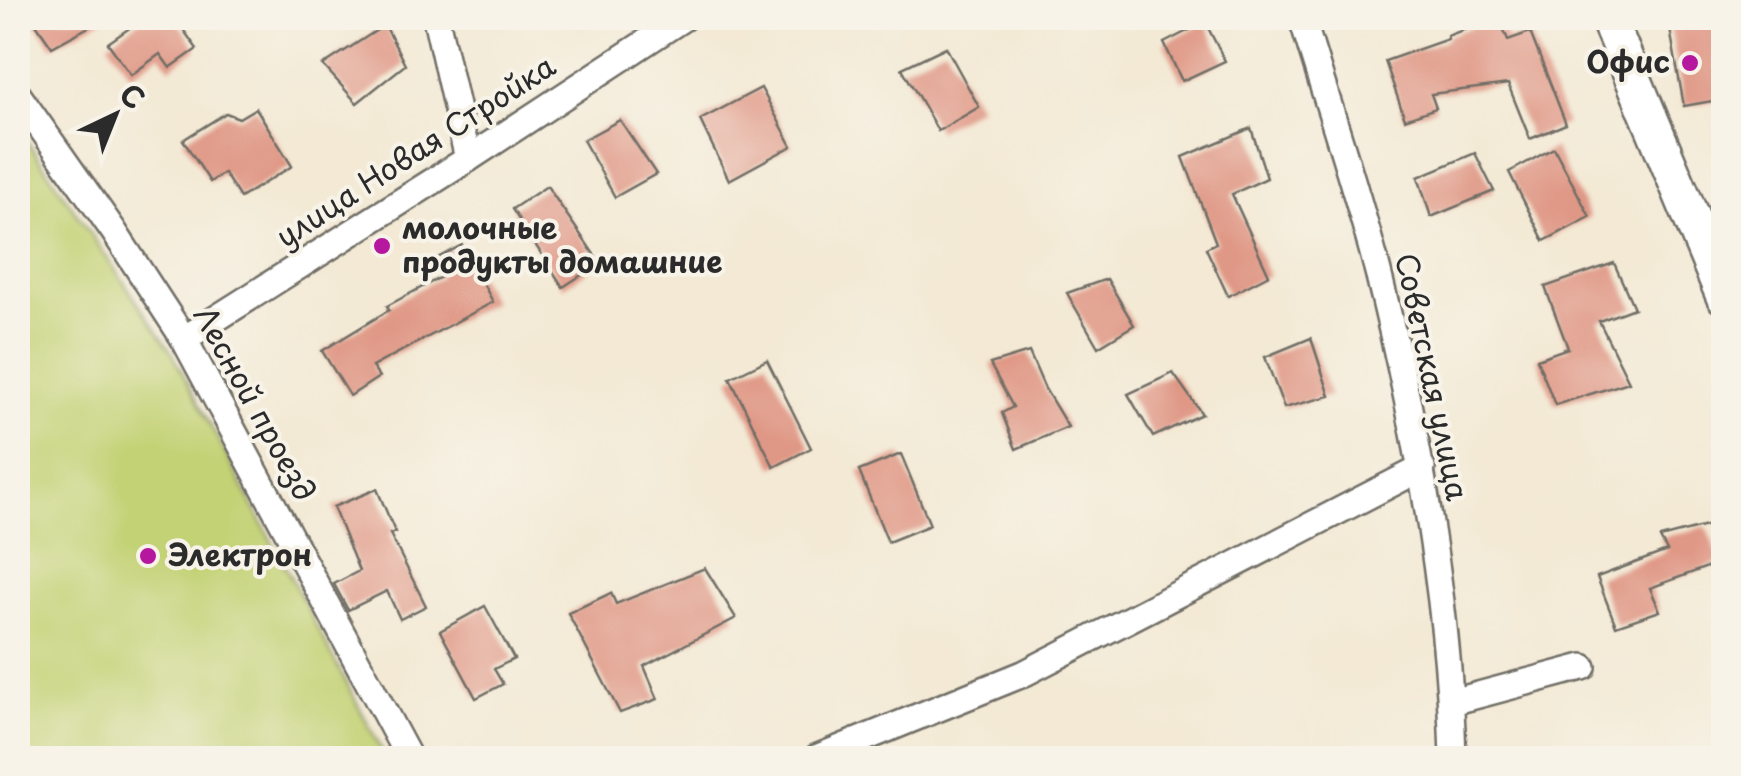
<svg xmlns="http://www.w3.org/2000/svg" width="1741" height="776" font-family="'Playpen Sans',sans-serif">
  <style>
    .green { fill: #c3d274; stroke: #777e50; stroke-width: 2.5 }
    .building { fill: #e09886 }
    .lines { fill: none; stroke-linecap: round; stroke-linejoin: round }
    .minor-casing { stroke: #716e66; stroke-width: 30 }
    .secondary-casing { stroke: #716e66; stroke-width: 40 }
    .minor { stroke: #fff; stroke-width: 25 }
    .secondary { stroke: #fff; stroke-width: 35 }
    .poi-dot { fill: #b5179e; stroke: #f7f3e8; stroke-width: 4 }
    .labels { text-anchor: middle; stroke-width: 8; stroke-linejoin: round; paint-order: stroke }
    .poi-label { font-size: 30px; font-weight: bold; fill: #2b2b2b; stroke: #f7f3e8; text-anchor: start }
    .street-label { font-size: 30px; fill: #2b2b2b; stroke: #f7f3e8 }
  </style>
  <rect width="100%" height="100%" fill="#f7f3e8"/>
  <filter id="ink" filterUnits="userSpaceOnUse"><feTurbulence type="fractalNoise" baseFrequency=".01" numOctaves="2"/><feDisplacementMap in="SourceGraphic" scale="20" xChannelSelector="R" yChannelSelector="G"/><feConvolveMatrix kernelMatrix="1 2 1 2 8 2 1 2 1" color-interpolation-filters="sRGB"/></filter>
  <filter id="wash" filterUnits="userSpaceOnUse"><feTurbulence type="fractalNoise" baseFrequency=".0048" numOctaves="4" result="noise"/><feDisplacementMap in="SourceGraphic" scale="40" xChannelSelector="R" yChannelSelector="G"/><feGaussianBlur stdDeviation="2.25" result="paint"/><feColorMatrix in="noise" values="0 0 0 0 0 0 0 0 0 0 0 0 0 0 0 0 0 1.4 0 .05"/><feComposite in="paint" operator="in"/></filter>
  <g filter="url(#wash)">
    <rect width="100%" height="100%" fill="#f3e9d4"/>
    <path class="green" d="M 18,128 L 173,354 L 386,758 L 18,758 Z"/>
    <g id="blocks">
      <g class="building">
        <path d="M 32,18 L 105,18 L 52,47 Z"/>
        <path d="M 144,18 L 175,18 L 197,49 L 170,68 L 160,54 L 131,75 L 108,43 Z"/>
        <path d="M 1495,18 L 1499,18 L 1508,40 L 1530,32 L 1566,124 L 1530,139 L 1508,84 L 1431,94 L 1436,108 L 1405,119 L 1385,61 L 1448,39 L 1447,36 Z"/>
        <path d="M 1668,18 L 1724,18 L 1724,99 L 1684,106 Z"/>
        <path d="M 1205,22 L 1225,61 L 1182,81 L 1164,43 Z"/>
        <path d="M 385,25 L 405,65 L 357,103 L 323,65 Z"/>
        <path d="M 946,47 L 979,107 L 938,131 L 902,68 Z"/>
        <path d="M 761,88 L 792,146 L 729,180 L 700,120 Z"/>
        <path d="M 256,108 L 292,166 L 240,198 L 224,173 L 210,182 L 183,140 L 226,113 L 239,118 Z"/>
        <path d="M 620,120 L 656,174 L 615,197 L 583,140 Z"/>
        <path d="M 1251,128 L 1267,178 L 1232,194 L 1269,275 L 1228,296 L 1206,248 L 1216,243 L 1183,157 Z"/>
        <path d="M 1554,148 L 1590,217 L 1544,241 L 1509,172 Z"/>
        <path d="M 1475,153 L 1494,191 L 1431,217 L 1418,177 Z"/>
        <path d="M 547,186 L 600,263 L 563,287 L 512,209 Z"/>
        <path d="M 462,245 L 493,302 L 372,367 L 379,377 L 350,396 L 322,351 L 389,310 L 387,306 L 441,277 L 432,261 Z"/>
        <path d="M 1614,263 L 1634,308 L 1599,321 L 1629,382 L 1555,405 L 1537,359 L 1568,348 L 1545,287 Z"/>
        <path d="M 1107,279 L 1134,325 L 1098,347 L 1067,293 Z"/>
        <path d="M 1311,338 L 1330,396 L 1284,408 L 1265,357 Z"/>
        <path d="M 1029,352 L 1045,389 L 1068,427 L 1016,449 L 1002,413 L 1013,407 L 990,364 Z"/>
        <path d="M 767,360 L 811,448 L 774,467 L 730,378 Z"/>
        <path d="M 1173,373 L 1202,414 L 1153,437 L 1128,394 Z"/>
        <path d="M 901,454 L 930,525 L 888,542 L 859,471 Z"/>
        <path d="M 377,489 L 395,532 L 390,534 L 426,606 L 400,619 L 387,591 L 348,610 L 334,584 L 359,571 L 333,507 Z"/>
        <path d="M 1706,526 L 1721,562 L 1650,588 L 1660,611 L 1616,626 L 1597,577 L 1667,551 L 1660,538 Z"/>
        <path d="M 705,568 L 736,618 L 644,666 L 658,699 L 620,713 L 568,613 L 611,593 L 616,604 Z"/>
        <path d="M 485,606 L 514,659 L 494,669 L 503,684 L 476,698 L 440,631 Z"/>
      </g>
    </g>
  </g>
  <g filter="url(#ink)">
    <use href="#blocks" fill-opacity="0" stroke="#716e66" stroke-width="2.5"/>
    <g class="lines">
      <defs>
        <g id="minor">
          <path d="M 436,18 L 468,159"/>
          <path d="M 1302,18 C 1327,102 1356,186 1378,272 C 1417,429 1449,597 1453,758"/>
          <path d="M 18,95 L 113,230 L 184,339 L 409,758"/>
          <path d="M 184,339 L 468,159 L 683,18"/>
          <path d="M 1452,702 L 1583,667"/>
          <path d="M 816,758 L 1023,674 L 1422,468"/>
        </g>
        <path id="secondary" d="M 1608,18 L 1724,296"/>
      </defs>
      <use href="#minor" class="minor-casing"/>
      <use href="#secondary" class="secondary-casing"/>
      <use href="#minor" class="minor"/>
      <use href="#secondary" class="secondary"/>
    </g>
  </g>
  <g class="poi-dot">
    <circle cx="1690" cy="63" r="10"/>
    <circle cx="382" cy="246" r="10"/>
    <circle cx="148" cy="556" r="10"/>
  </g>
  <g class="labels">
    <g class="poi-label">
      <text x="1670" y="73" text-anchor="end">Офис</text>
      <text x="402" y="239">молочные<tspan x="402" dy="34">продукты домашние</tspan></text>
      <text x="168" y="566">Электрон</text>
    </g>
    <g class="street-label">
      <text transform="translate(416 152) rotate(-33)" y="10">улица Новая Стройка</text>
      <text transform="translate(1431 377) rotate(78)" y="10">Советская улица</text>
      <text transform="translate(254 404) rotate(61)" y="10">Лесной проезд</text>
    </g>
  </g>
  <rect width="1741" height="776" fill="none" stroke="#f7f3e8" stroke-width="60"/>
  <g transform="translate(115 115) rotate(43)" stroke="#f7f3e8" stroke-width="8" paint-order="stroke">
  <path d="M0-8L18 38L0 25L-18 38Z" fill="#2b2b2b"/>
  <text y="-15" font-size="28" font-weight="bold" text-anchor="middle" fill="#2b2b2b">С</text>
  </g>
</svg>
